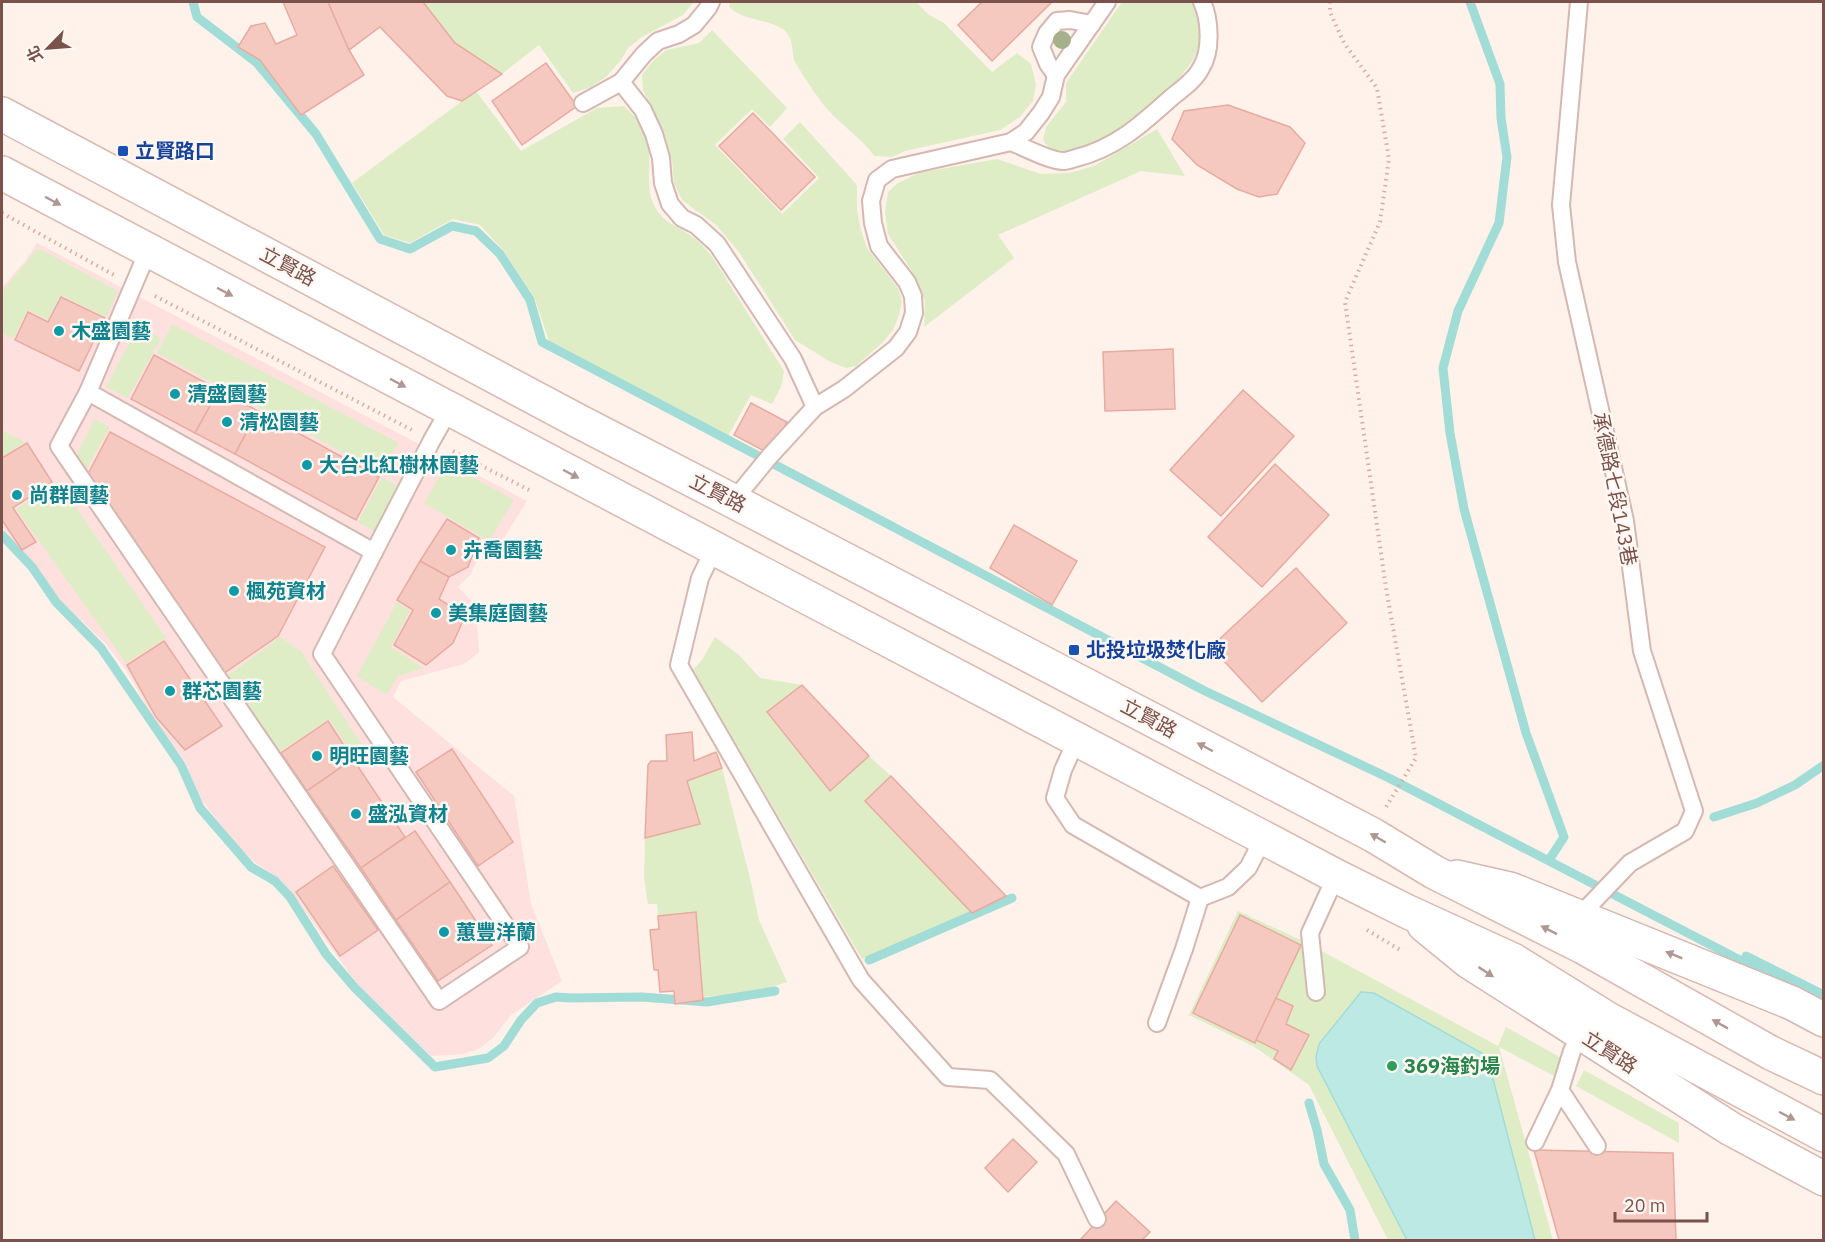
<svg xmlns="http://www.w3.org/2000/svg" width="1825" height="1242" font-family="'IBM Plex Sans','Noto Sans TC',sans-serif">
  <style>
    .commercial { fill: #fee0de }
    .green { fill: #dfedc7 }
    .water { fill: #bde9e5; stroke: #a2dcd7; stroke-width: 1.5 }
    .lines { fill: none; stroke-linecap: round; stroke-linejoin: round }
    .stream { stroke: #a2dcd7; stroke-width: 9 }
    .building { fill: #f5c9c0; stroke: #e8aba0; stroke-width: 1.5 }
    .lane-casing { stroke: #d4b8b1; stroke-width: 20 }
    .street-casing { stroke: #d4b8b1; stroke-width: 36 }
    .secondary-casing { stroke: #d9b9b1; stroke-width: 36 }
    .path { stroke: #dbaba2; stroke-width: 4; stroke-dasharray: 1.5 4.5; stroke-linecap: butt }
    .lane { stroke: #fff; stroke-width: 16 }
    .street { stroke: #fff; stroke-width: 33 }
    .secondary { stroke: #fff; stroke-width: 33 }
    .tree { fill: #a6b18c }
    .oneway { fill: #b09793 }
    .transit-dot { fill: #1a4fb4; stroke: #fff7f2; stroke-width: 2 }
    .culture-dot { fill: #0f9aa8; stroke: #fff7f2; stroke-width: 2 }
    .leisure-dot { fill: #2e9e5b; stroke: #fff7f2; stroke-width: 2 }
    .labels { text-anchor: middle; stroke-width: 5; stroke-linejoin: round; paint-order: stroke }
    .transit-label { font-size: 20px; font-weight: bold; fill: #164399; stroke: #fff7f2; text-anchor: start }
    .street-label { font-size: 20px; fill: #7b514b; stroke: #fff7f2 }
    .culture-label { font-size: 20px; font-weight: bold; fill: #0d838f; stroke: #fff7f2; text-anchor: start }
    .leisure-label { font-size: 20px; font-weight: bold; fill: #27864d; stroke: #fff7f2; text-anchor: start }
  </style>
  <rect width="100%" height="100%" fill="#fef2ea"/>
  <path class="commercial" d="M 37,243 L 527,501 L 502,541 L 482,548 L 471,574 L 458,587 L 476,606 L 479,652 L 464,664 L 401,681 L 393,697 L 514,796 L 531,904 L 562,981 L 511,1015 L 493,1038 L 480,1048 L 464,1054 L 431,1056 L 358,985 L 292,893 L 277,877 L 253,861 L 236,845 L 198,795 L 186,763 L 154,719 L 126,670 L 106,644 L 59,599 L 2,527 L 2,288 L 27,259 Z"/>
  <g class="green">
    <path d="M 328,2 L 694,2 L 683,15 L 642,37 L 628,48 L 621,60 L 606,77 L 591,87 L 573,93 L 539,45 L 502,74 L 476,91 L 521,151 L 597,108 L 624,106 C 631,113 640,121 644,130 C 656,153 642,184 655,207 C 665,226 687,229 701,244 C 715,258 724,276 735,293 C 751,319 768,345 784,371 L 781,387 L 772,404 L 751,395 L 728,436 L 549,341 L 535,299 L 504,251 L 480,225 L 453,219 L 410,243 L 384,235 L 352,183 L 462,101 L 447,96 L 380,27 L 349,50 Z"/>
    <path d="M 730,2 L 916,2 L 928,14 L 944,23 L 992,72 L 1017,53 L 1031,64 L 1036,85 L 1033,101 L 1020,117 L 1000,130 L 905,151 L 892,157 L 874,156 C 862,138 843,127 828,110 C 818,99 810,85 801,72 C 799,68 796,64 794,60 C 792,50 793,37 784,30 C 766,18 746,22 729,7 Z"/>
    <path d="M 1122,2 L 1192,2 C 1198,16 1202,35 1197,51 C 1192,71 1136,123 1117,133 C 1106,139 1073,152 1060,152 C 1052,152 1046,146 1043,139 L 1046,127 L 1066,102 L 1066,83 Z"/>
    <path d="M 712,30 L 787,108 L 770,127 L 752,109 L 715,145 L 782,214 L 819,178 L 783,139 L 800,122 L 857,185 L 857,210 L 861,230 L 867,248 L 898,288 L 902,301 L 899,315 L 893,330 L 882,343 L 856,366 L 846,368 L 829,361 L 795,340 L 739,252 L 716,225 L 682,200 L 674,183 L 672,160 L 664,132 L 643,90 L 642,75 L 653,61 L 666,50 L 699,43 Z"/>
    <path d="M 1157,129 L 1185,176 L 1141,171 L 998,235 L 1014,258 L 924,327 L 925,301 L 913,273 L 888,234 L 885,212 L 888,192 L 898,183 L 919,173 L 997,159 L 1041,174 L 1069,173 L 1094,166 Z"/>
    <path d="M 38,248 L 118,291 L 106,317 L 61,295 L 48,320 L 28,310 L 13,339 L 2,333 L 2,292 Z"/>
    <path d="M 172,324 L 399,443 L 381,473 L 157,353 Z"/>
    <path d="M 138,326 L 161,339 L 128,398 L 106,387 Z"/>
    <path d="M 95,419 L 110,427 L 85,472 L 75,457 Z"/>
    <path d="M 2,430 L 25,442 L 3,456 Z"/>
    <path d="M 447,463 L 514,500 L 489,541 L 424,503 Z"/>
    <path d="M 382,477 L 400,487 L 375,532 L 358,522 Z"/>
    <path d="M 58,481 L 166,638 L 126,663 L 16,509 Z"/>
    <path d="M 397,602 L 410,611 L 391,647 L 424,668 L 398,676 L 386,695 L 357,676 Z"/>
    <path d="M 280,637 L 300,650 L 366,751 L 355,759 L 329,719 L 280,752 L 227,676 Z"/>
    <path d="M 715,637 L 739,655 L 760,678 L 802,685 L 767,713 L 829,791 L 869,756 L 891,776 L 865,802 L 972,913 L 862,959 L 693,670 L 702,660 Z"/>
    <path d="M 722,768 L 751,882 L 759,920 L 787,982 L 756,992 L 702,997 L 658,916 L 657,904 L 648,904 L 644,879 L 645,838 L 699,824 L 687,781 Z"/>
    <path d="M 1238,911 L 1303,941 L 1498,1046 L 1506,1027 L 1563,1059 L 1554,1076 L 1499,1047 L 1553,1240 L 1388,1240 L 1309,1085 L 1253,1046 L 1189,1015 Z"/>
    <path d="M 1584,1070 L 1679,1123 L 1679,1143 L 1576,1086 Z"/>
  </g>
  <path class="water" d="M 1361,992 L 1374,993 L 1487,1056 L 1535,1240 L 1407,1240 L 1317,1066 L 1316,1057 L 1319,1044 Z"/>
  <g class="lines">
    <g class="stream">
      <path d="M 193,2 L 197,17 L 257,63 L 316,134 L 380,239 L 410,249 L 452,226 L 476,231 L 500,254 L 530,300 L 542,342 L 1203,690 L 1389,778 L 1788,985"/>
      <path d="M 1470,2 L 1500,84 L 1501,118 L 1507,157 L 1499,223 L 1458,311 L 1443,368 L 1450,433 L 1464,509 L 1526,733 L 1564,837 L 1549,860"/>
      <path d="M 2,535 L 32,567 L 56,602 L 101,648 L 181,765 L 200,808 L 251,867 L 275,881 L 290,897 L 326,954 L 355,988 L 435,1067 L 488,1058 L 504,1046 L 521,1020 L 537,1003 L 556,997 L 570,998 L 642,997 L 707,1002 L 775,991"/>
      <path d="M 1714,817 L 1757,803 L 1795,785 L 1824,765"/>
      <path d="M 1746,956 L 1824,995"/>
      <path d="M 869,960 L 1012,898"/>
      <path d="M 1309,1103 L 1317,1130 L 1324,1164 L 1350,1210 L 1355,1240"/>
    </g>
  </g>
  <g class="building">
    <path d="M 283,2 L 328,2 L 349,50 L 364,75 L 301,115 L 260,60 L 238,47 L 251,26 L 265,23 L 276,44 L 297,35 Z"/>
    <path d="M 328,2 L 423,2 L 455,43 L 502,74 L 462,101 L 447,96 L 380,27 L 349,50 Z"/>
    <path d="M 982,2 L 1052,2 L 992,61 L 958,25 Z"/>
    <path d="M 546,63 L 577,106 L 522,145 L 492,101 Z"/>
    <path d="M 1228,105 L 1290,127 L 1305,143 L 1277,194 L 1259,197 L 1237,189 L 1197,165 L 1172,139 L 1184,111 Z"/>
    <path d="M 753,113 L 815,177 L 781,210 L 719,146 Z"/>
    <path d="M 61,297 L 105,318 L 79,371 L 15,340 L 28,312 L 48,322 Z"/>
    <path d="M 1173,349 L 1175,409 L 1105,411 L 1103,352 Z"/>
    <path d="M 154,355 L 219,390 L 195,433 L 131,399 Z"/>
    <path d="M 219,390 L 258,411 L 235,454 L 195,433 Z"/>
    <path d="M 1243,390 L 1294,436 L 1221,516 L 1170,470 Z"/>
    <path d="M 751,403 L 787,422 L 770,454 L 734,435 Z"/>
    <path d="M 258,411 L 379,477 L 356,520 L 235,454 Z"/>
    <path d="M 110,432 L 325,547 L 278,636 L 223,674 L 87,476 Z"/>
    <path d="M 27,443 L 52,482 L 13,508 L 36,542 L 22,550 L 2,520 L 2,458 Z"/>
    <path d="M 1275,464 L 1329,515 L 1262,587 L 1208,537 Z"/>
    <path d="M 447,519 L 479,538 L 468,567 L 449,577 L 420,561 Z"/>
    <path d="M 1014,525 L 1077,561 L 1052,605 L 990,568 Z"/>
    <path d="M 420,561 L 449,577 L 439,599 L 465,616 L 453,643 L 426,665 L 394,645 L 413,610 L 397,600 Z"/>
    <path d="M 1296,568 L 1347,623 L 1262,702 L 1211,647 Z"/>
    <path d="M 164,641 L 222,726 L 185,750 L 156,717 L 127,665 Z"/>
    <path d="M 802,685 L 869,756 L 830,791 L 767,712 Z"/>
    <path d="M 328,721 L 353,759 L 307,791 L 281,753 Z"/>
    <path d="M 692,732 L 694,761 L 716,752 L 722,768 L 687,781 L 700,824 L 645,838 L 648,765 L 651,761 L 667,761 L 666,735 Z"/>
    <path d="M 452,749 L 513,842 L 478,866 L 416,772 Z"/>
    <path d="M 353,759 L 405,837 L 361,868 L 307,791 Z"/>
    <path d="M 891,776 L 1006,896 L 972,913 L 865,801 Z"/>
    <path d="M 415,831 L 450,882 L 396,920 L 361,868 Z"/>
    <path d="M 333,866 L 378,930 L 340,956 L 296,892 Z"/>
    <path d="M 450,882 L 492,945 L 438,981 L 396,920 Z"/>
    <path d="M 696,912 L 703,1000 L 675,1004 L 674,991 L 660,992 L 658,970 L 654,970 L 650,930 L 659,929 L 658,916 Z"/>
    <path d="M 1240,915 L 1301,945 L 1255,1043 L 1193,1013 Z"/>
    <path d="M 1276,998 L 1293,1006 L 1286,1024 L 1309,1035 L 1291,1070 L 1274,1059 L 1278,1051 L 1256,1040 Z"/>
    <path d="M 1013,1139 L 1037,1162 L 1008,1192 L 985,1168 Z"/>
    <path d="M 1534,1150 L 1673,1153 L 1676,1240 L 1559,1240 Z"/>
    <path d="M 1116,1201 L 1150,1232 L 1142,1240 L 1080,1240 Z"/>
  </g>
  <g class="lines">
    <defs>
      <g id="lane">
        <path d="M 1056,75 L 1048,64 L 1041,47 L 1047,33 L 1057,21 L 1070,20 L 1092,24"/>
        <path d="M 621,82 L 643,110 L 654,134 L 661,158 L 663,183 L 670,204 L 682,218 L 696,225 L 717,244 L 793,359 L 815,407"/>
        <path d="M 583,103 L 621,82 L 644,54 L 658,41 L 679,34 L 694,25 L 708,8 L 711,2"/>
        <path d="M 1011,142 C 1024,147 1050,161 1063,161 C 1067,161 1072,159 1076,158 C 1116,148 1142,124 1172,97 C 1182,89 1195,80 1201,68 C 1212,51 1210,19 1202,2"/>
        <path d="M 148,251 L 88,392 L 374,552 L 432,440 L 449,410"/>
        <path d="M 88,392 L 59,446 L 439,1001 L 520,947 L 322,654 L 374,552"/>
        <path d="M 733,501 L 769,457 L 815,407 L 844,389 L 896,348 L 908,332 L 914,313 L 913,296 L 907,282 L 879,246 L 873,223 L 871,201 L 877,180 L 892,169 L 1011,142 L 1026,132 L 1041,113 L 1051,97 L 1056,75 L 1107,2"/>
        <path d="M 714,549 L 700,578 L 679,665 L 861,980 L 948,1077 L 990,1080 L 1066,1154 L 1097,1219"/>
        <path d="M 1077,739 L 1063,770 L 1055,798 L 1073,825 L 1200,898 L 1228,887 L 1248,868 L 1264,837"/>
        <path d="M 1576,915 L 1588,907 L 1630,863 L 1685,831 L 1694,811 L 1642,651 L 1625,521 L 1567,262 L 1561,205 L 1579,2"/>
        <path d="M 1316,992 L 1310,933 L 1336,876"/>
        <path d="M 1157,1023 L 1184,949 L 1200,898"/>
        <path d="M 1560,1090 L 1597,1146"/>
        <path d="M 1535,1142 L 1560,1090 L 1572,1051 L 1581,1034"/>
      </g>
      <g id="street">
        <path d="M 1457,877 L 1510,889 L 1792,1003 L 1824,1020"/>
        <path d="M 1424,925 L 1468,961 L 1731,1129 L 1824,1179"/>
      </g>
      <g id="secondary">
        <path d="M 2,114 L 582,423 L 733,501 L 1373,835 L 1434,872 L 1583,947 L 1771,1053 L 1824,1078"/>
        <path d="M 2,173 L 1336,876 L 1406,911 L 1513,960 L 1608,1019 L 1824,1135"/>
      </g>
    </defs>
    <use href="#lane" class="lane-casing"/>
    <use href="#street" class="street-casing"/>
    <use href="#secondary" class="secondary-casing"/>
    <g class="path">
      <path d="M 1330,2 L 1330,12 L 1344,43 L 1377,88 L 1389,159 L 1380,222 L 1345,302 L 1386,588 L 1416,758 L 1386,807"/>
      <path d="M 2,213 L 114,275"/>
      <path d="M 155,296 L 412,430"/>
      <path d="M 453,451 L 529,490"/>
      <path d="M 1367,930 L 1402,951"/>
    </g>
    <use href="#lane" class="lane"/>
    <use href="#street" class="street"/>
    <use href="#secondary" class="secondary"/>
  </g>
  <circle class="tree" cx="1062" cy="40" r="9"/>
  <defs><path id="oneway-solid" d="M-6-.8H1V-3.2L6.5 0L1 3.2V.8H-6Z" transform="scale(1.5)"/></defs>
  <g class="oneway">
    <use href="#oneway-solid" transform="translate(53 201) rotate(28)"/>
    <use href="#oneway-solid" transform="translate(225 292) rotate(28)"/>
    <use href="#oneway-solid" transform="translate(398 383) rotate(28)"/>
    <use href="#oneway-solid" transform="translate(571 474) rotate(28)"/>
    <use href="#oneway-solid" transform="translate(1205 747) rotate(-152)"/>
    <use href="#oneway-solid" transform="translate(1378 838) rotate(-150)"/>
    <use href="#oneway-solid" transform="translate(1549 930) rotate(-153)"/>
    <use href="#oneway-solid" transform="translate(1674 955) rotate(-158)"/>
    <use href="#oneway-solid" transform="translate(1486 972) rotate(33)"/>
    <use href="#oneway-solid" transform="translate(1720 1024) rotate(-151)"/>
    <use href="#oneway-solid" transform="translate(1787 1116) rotate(28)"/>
  </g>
  <g class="transit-dot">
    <rect x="117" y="145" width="12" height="12" rx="3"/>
    <rect x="1068" y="644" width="12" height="12" rx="3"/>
  </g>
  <g class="culture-dot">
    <circle cx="59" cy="331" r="6"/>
    <circle cx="175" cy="394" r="6"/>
    <circle cx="227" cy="422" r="6"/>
    <circle cx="307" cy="465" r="6"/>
    <circle cx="17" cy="495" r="6"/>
    <circle cx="451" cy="550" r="6"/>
    <circle cx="234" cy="591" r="6"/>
    <circle cx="436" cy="613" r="6"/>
    <circle cx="170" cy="691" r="6"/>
    <circle cx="317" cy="756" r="6"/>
    <circle cx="356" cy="814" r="6"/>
    <circle cx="444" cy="932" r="6"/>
  </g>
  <circle class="leisure-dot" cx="1392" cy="1066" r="6"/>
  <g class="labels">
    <g class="transit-label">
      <text x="135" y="158">立賢路口</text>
      <text x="1086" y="657">北投垃圾焚化廠</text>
    </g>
    <g class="street-label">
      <text transform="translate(288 266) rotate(28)" y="7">立賢路</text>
      <text transform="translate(1615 489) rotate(79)" y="7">承德路七段143巷</text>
      <text transform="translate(718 493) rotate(27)" y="7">立賢路</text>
      <text transform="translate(1149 718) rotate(28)" y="7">立賢路</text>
      <text transform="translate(1610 1052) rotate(33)" y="7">立賢路</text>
    </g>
    <g class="culture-label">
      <text x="71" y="338">木盛園藝</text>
      <text x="187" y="401">清盛園藝</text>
      <text x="239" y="429">清松園藝</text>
      <text x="319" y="472">大台北紅樹林園藝</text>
      <text x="29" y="502">尚群園藝</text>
      <text x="463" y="557">卉喬園藝</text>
      <text x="246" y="598">楓苑資材</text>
      <text x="448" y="620">美集庭園藝</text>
      <text x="182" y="698">群芯園藝</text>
      <text x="329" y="763">明旺園藝</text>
      <text x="368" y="821">盛泓資材</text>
      <text x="456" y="939">蕙豐洋蘭</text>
    </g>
    <g class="leisure-label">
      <text x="1404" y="1073">369海釣場</text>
    </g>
  </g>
  <rect width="1825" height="1242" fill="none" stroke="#7b514b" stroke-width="6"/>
  <g transform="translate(48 48) rotate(245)" stroke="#fff7f2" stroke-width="4.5" paint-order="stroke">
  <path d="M0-4.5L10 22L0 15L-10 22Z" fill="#7b514b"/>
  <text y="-9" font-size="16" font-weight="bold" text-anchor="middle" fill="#7b514b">北</text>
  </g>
  <path d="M1615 1212v9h92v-9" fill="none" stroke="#7b514b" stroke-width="3"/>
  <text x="1624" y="1212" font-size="18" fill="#7b514b" stroke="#fff7f2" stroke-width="4.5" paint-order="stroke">20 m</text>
</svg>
